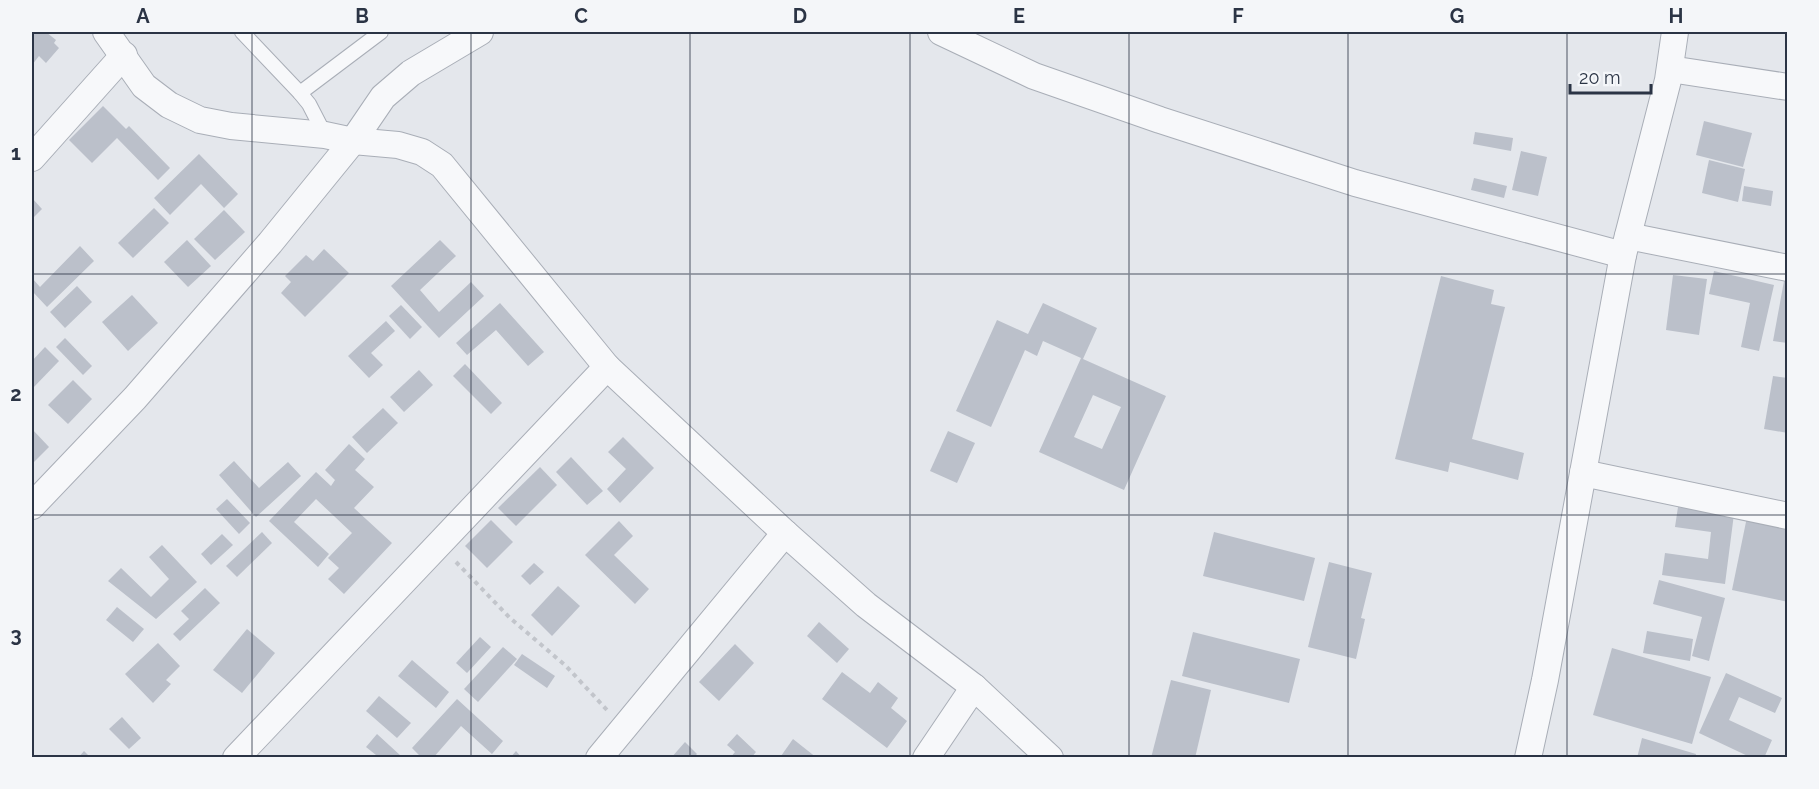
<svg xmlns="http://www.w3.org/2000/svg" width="1819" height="789" font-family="Raleway,sans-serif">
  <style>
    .building { fill: #bbc0ca; fill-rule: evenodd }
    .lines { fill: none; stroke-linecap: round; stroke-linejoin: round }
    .lane-casing { stroke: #a9aeb7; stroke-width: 16 }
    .street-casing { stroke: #a9aeb7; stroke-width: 28 }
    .path { stroke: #c2c5cb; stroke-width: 4; stroke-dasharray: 4.5 4.5; stroke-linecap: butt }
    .lane { stroke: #f7f8fa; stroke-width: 14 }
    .street { stroke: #f7f8fa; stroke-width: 26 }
    .grid { fill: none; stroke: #2b3445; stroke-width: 1.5; stroke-opacity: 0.55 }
    .neatline { fill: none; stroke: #2b3445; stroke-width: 2 }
    .grid-label { font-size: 20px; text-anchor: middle; font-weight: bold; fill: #2b3445 }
  </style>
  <rect width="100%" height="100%" fill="#e4e7ec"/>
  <g class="building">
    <polygon points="32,32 46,32 56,40 54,43 59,48 46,63 39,56 32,65"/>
    <polygon points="103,106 126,129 129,126 170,168 158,180 117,138 92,163 69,140"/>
    <polygon points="1704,121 1752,133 1743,167 1696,155"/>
    <polygon points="1475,132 1513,138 1511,151 1473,144"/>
    <polygon points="1521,151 1547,157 1538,196 1512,190"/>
    <polygon points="199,154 238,194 224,208 201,184 170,215 154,198"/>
    <polygon points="1709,160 1745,169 1738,202 1702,193"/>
    <polygon points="1474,178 1507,186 1504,198 1471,190"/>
    <polygon points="1744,186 1773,191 1771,206 1742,201"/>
    <polygon points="32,198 42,209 32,219"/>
    <polygon points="154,208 169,223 133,258 118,243"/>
    <polygon points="224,210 245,232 215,260 194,239"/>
    <polygon points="187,240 211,266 188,287 164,262"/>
    <polygon points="440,240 456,256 420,290 439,312 471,282 484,296 439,338 391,286"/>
    <polygon points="80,246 94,261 47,307 33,292 32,294 32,278 40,287"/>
    <polygon points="324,249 349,273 305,317 281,293 291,282 285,276 306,255 313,261"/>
    <polygon points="1714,271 1774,285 1759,351 1741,347 1750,303 1709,294"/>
    <polygon points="1673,275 1707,279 1699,335 1666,330"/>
    <polygon points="1441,276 1494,290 1491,304 1505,307 1472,439 1524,453 1518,480 1450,462 1448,472 1395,459"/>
    <polygon points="1784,281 1788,282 1788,343 1773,341"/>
    <polygon points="77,286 92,302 65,328 50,312"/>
    <polygon points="132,295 158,323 128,351 102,322"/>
    <polygon points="500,303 544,352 528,366 496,330 467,355 456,343"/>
    <path d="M1043 303 1097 328 1083 359 1166 396 1124 490 1039 452 1081 358 1043 341 1037 356 1025 350 991 427 956 411 997 320 1028 334ZM1093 395 1121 407 1102 449 1074 437Z"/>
    <polygon points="401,305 422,327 410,339 389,316"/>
    <polygon points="386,321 395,331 371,353 383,365 369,378 348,356"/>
    <polygon points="65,338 92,366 83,375 56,347"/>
    <polygon points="45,347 59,361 32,389 32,361"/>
    <polygon points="465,364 502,403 491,414 453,376"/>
    <polygon points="419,370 433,385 404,412 390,397"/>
    <polygon points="1773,376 1788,378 1788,433 1764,429"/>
    <polygon points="73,380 92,399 68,424 48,405"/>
    <polygon points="383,408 398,423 367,453 352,437"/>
    <polygon points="32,429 49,447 32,464"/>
    <polygon points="948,431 975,443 957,483 930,471"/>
    <polygon points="623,437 654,468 620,503 607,489 626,469 608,452"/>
    <polygon points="349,444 365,459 355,470 374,487 354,508 392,543 344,594 328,579 339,568 328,558 352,533 316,499 294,522 329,554 318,567 269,521 316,472 331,486 335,480 325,470"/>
    <polygon points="571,457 603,491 587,505 556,472"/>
    <polygon points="234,461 259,488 288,462 301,476 256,517 219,475"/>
    <polygon points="540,467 557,485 516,526 498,508"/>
    <polygon points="227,499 250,523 239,534 216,509"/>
    <polygon points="1678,507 1734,514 1725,584 1662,575 1665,553 1708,559 1711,532 1675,527"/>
    <polygon points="1747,517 1788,526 1788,602 1732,590"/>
    <polygon points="491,520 513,542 487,568 465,546"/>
    <polygon points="619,521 633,536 614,555 649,589 635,604 585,555"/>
    <polygon points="262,532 272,543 237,577 226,566"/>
    <polygon points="1214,532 1315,558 1304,601 1203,576"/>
    <polygon points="222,534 233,545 211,565 201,554"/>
    <polygon points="162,545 197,582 156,619 108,581 121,568 151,597 169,579 149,557"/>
    <polygon points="1329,562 1372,573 1361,618 1365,619 1356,659 1308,647"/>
    <polygon points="534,563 544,572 530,585 521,576"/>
    <polygon points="1659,580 1725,598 1709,661 1692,656 1702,617 1653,604"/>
    <polygon points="558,586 580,606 552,636 531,615"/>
    <polygon points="205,588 220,603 180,641 173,634 189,619 181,611"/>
    <polygon points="117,607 144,629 133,642 106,620"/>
    <polygon points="819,622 849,649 837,663 807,636"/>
    <polygon points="247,629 275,653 242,693 213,670"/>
    <polygon points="1647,631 1693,639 1690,661 1643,653"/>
    <polygon points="1193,632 1300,659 1289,703 1182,676"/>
    <polygon points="480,637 491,647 467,673 456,663"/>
    <polygon points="158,643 180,666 166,680 171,684 153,703 125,674"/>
    <polygon points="735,644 754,663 719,701 699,682"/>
    <polygon points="503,647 517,659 478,702 464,689"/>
    <polygon points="1612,648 1711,677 1692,744 1593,715"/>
    <polygon points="522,654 555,676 547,688 514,665"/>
    <polygon points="412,660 449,692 436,708 398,676"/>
    <polygon points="842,672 870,693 878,682 898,698 891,708 907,721 887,748 822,699"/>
    <polygon points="1726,673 1782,698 1775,713 1739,697 1729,720 1772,740 1764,758 1752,758 1699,733"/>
    <polygon points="1171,680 1211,690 1195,758 1151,758"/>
    <polygon points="379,696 411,723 397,738 366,711"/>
    <polygon points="457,699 503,741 492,754 461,726 433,758 422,758 412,748"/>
    <polygon points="122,717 141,738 129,749 109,729"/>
    <polygon points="377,734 401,756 400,758 374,758 376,755 366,747"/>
    <polygon points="737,734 756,752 751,758 730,758 735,752 727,745"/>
    <polygon points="1642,738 1696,754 1695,758 1637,758"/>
    <polygon points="793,739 817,758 783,758 781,756"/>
    <polygon points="685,742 697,754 693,758 671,758"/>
    <polygon points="84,751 91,758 78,758"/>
    <polygon points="516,751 522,758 510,758"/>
  </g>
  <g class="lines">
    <defs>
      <g id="lane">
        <polyline points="242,32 300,93 309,104 325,135"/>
        <polyline points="300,93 381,32"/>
      </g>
      <g id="street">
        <polyline points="106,32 144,86 169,105 200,120 231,126 325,135 353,141 398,145 422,152 442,165 607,367 785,533 866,605 974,687 1050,758"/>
        <polyline points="941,32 1034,76 1160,120 1355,183 1623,255"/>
        <polyline points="1670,69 1788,87"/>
        <polyline points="32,158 124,55"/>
        <polyline points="1628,236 1788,268"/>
        <polyline points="1583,473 1788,516"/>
        <polyline points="32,506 135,398 270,243 353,141 383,97 411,73 480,32"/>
        <polyline points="236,758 607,367"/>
        <polyline points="599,758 785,533"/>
        <polyline points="926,758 974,687"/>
        <polyline points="1528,758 1545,680 1623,255 1668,80 1675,32"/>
      </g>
    </defs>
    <use href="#lane" class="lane-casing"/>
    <use href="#street" class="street-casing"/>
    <polyline class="path" points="456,562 510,618 566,666 607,710"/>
    <use href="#lane" class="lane"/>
    <use href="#street" class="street"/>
  </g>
  <path class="grid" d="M252 32V758M471 32V758M690 32V758M910 32V758M1129 32V758M1348 32V758M1567 32V758M32 274H1788M32 515H1788"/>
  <rect width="1819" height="789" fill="none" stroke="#f4f6f9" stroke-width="66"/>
  <path d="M1570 84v9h81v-9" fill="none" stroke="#2b3445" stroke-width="3"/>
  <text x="1579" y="84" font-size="18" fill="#2b3445" stroke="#f4f6f9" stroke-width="4.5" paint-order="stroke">20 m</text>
  <rect x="33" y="33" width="1753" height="723" class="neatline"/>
  <g class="grid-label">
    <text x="143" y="23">A</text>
    <text x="362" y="23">B</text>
    <text x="581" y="23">C</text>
    <text x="800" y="23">D</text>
    <text x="1019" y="23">E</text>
    <text x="1238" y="23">F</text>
    <text x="1457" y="23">G</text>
    <text x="1676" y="23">H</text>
    <text x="16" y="160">1</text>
    <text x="16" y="401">2</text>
    <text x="16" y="642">3</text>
  </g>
</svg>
